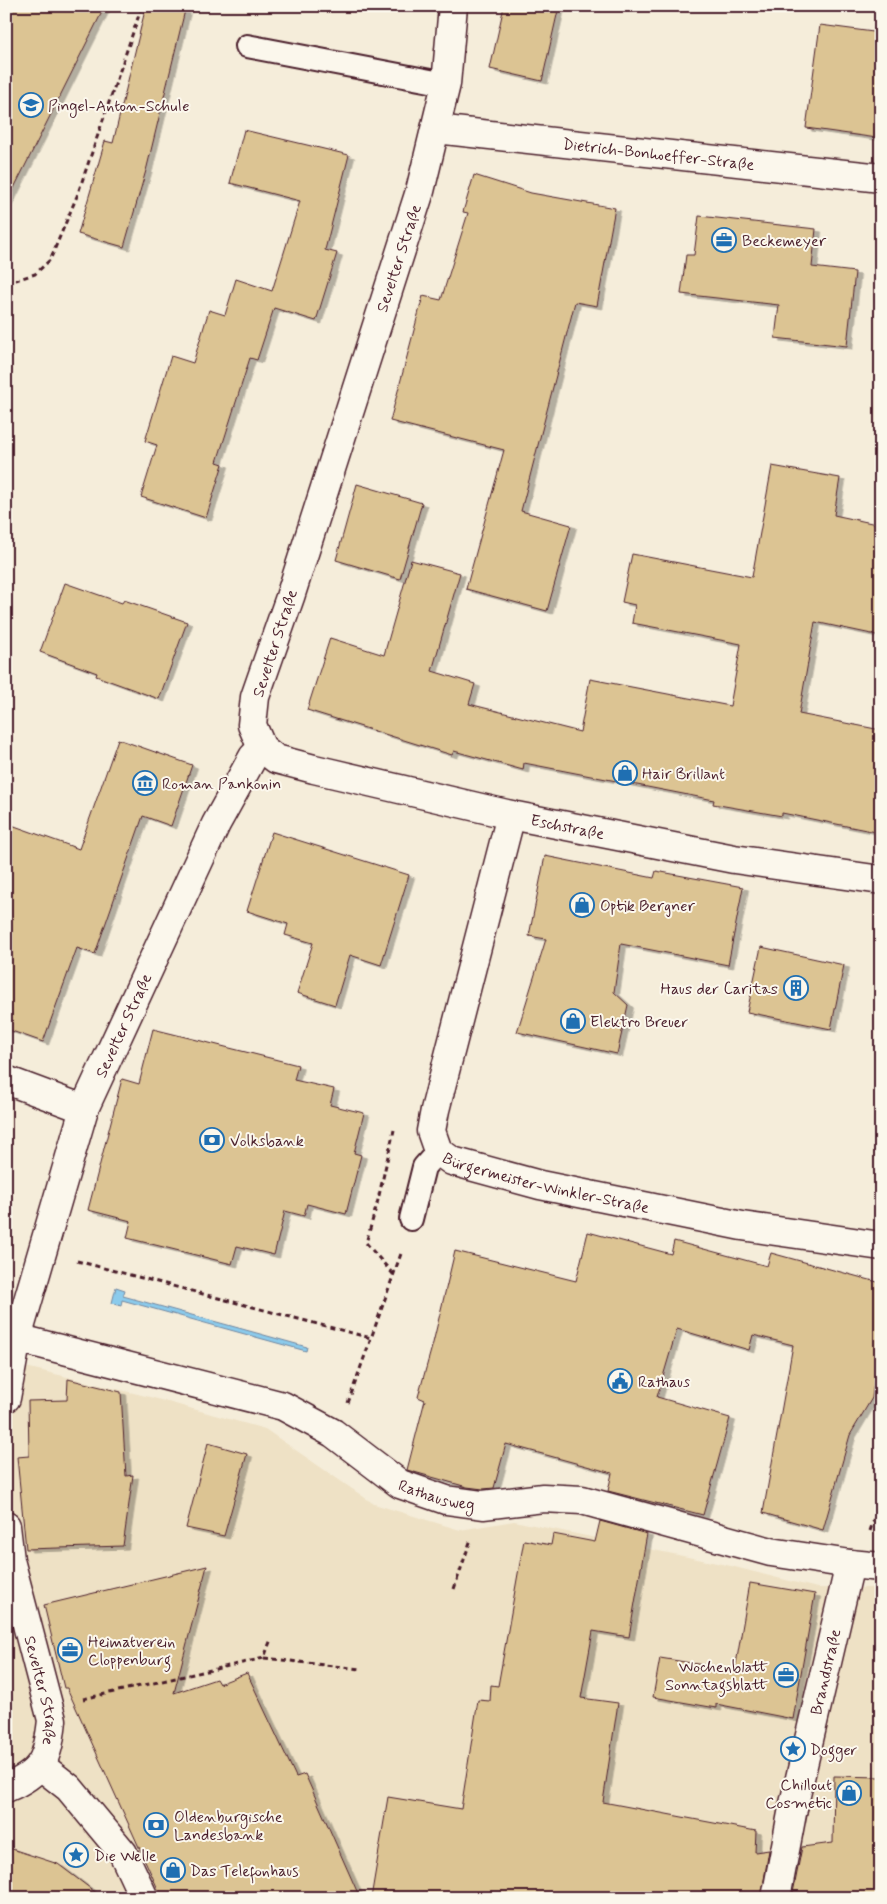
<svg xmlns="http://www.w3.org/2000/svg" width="887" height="1904" font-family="Mynerve,sans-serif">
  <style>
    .built { fill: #eee1c5 }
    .water { fill: #8bcbec; stroke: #71869f }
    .building { fill: #dcc493; stroke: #4a1f2b; filter: url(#shadow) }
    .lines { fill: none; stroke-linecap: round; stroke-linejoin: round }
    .service-casing { stroke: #4a1f2b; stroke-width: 26 }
    .pedestrian-casing { stroke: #4a1f2b; stroke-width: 31 }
    .minor-casing { stroke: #4a1f2b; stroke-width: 31 }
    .path { stroke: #4a1f2b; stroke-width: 3; stroke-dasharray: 5 4; stroke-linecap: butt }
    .service { stroke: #fbf7ec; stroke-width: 22 }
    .pedestrian { stroke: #fbf7ec; stroke-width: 28 }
    .minor { stroke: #fbf7ec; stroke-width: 28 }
    .labels { text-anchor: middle; stroke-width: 4; stroke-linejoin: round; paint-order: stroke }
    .poi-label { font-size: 16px; fill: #4a1f2b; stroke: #fbf7ec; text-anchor: start }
    .street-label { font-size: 16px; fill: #4a1f2b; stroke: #fbf7ec }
  </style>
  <defs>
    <filter id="shadow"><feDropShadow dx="5.5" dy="3" stdDeviation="0" flood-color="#0004"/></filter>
  </defs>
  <rect width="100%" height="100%" fill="#f5edda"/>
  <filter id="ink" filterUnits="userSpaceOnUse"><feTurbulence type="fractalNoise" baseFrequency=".02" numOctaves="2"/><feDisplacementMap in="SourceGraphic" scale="10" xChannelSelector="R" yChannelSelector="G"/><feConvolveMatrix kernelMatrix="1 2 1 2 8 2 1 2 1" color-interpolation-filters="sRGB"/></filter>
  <g filter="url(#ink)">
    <polygon class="built" points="6,1368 30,1368 150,1397 265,1429 374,1504 460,1530 514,1521 731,1566 817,1588 881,1588 881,1898 6,1898"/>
    <polygon class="water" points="116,1287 125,1290 123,1296 307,1347 306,1351 122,1300 121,1306 112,1303"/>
    <g class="building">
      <polygon points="6,6 105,6 6,204"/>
      <polygon points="146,6 186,6 147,167 124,247 78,234 105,141 113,143"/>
      <polygon points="504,6 559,6 542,81 490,69"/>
      <polygon points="820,25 881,33 881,113 877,138 806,128"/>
      <polygon points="244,130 349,155 325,250 337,253 316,321 274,308 257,360 250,358 217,462 223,464 206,518 141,497 157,445 145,441 171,356 193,363 209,310 225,315 236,279 272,291 300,201 230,183"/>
      <polygon points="474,175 531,193 615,208 597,306 575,302 521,511 571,525 547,611 466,589 504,450 390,421 423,296 441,300 468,213 463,212"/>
      <polygon points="699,216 816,229 812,267 855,272 847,346 775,338 779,305 681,294 686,255 694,255"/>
      <polygon points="772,466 840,478 834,515 881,525 881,636 815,622 799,714 881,730 881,833 782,813 782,816 713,804 714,800 524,763 523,770 454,751 452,755 307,710 330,638 384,655 411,560 460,573 432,671 475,684 469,704 580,732 590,679 730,706 741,644 632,623 635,605 622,602 632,554 752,577"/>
      <polygon points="357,484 422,503 400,579 336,560"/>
      <polygon points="65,583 122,603 124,600 187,622 159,699 96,676 97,673 40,652"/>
      <polygon points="118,739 192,765 171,826 143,816 95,954 77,948 43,1042 6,1029 6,823 79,849"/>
      <polygon points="272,832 409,875 381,965 350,955 335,1005 297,993 313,943 285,935 288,924 247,911"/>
      <polygon points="545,856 654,878 656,871 743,887 728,965 621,944 614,992 628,1005 617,1054 517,1032 546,939 529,936"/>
      <polygon points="761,947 844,965 831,1029 747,1012"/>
      <polygon points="153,1029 298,1065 294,1080 334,1089 330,1105 364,1113 354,1153 361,1155 346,1214 307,1204 304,1216 285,1211 274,1255 237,1246 232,1264 127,1238 131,1221 88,1210 122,1079 139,1084"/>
      <polygon points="588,1232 671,1254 674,1241 767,1266 771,1253 881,1283 881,1323 872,1398 850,1435 823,1530 763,1513 793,1345 753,1335 749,1350 677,1329 657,1397 730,1418 703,1515 608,1491 612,1473 506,1444 494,1488 483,1489 467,1487 407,1470 425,1400 418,1397 433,1343 455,1251 576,1281"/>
      <polygon points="68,1379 121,1392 126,1476 133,1475 123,1546 26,1549 17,1457 29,1456 28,1401 67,1400"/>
      <polygon points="208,1443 247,1454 224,1536 186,1528"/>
      <polygon points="600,1521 647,1534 629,1637 593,1631 581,1698 618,1703 603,1802 756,1831 755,1852 769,1850 761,1898 371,1898 388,1797 461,1809 478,1700 490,1701 491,1685 498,1686 524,1540 551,1545 553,1534 595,1542"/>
      <polygon points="207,1566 174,1693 216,1679 219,1684 247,1673 296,1777 305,1774 360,1898 162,1898 67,1688 64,1688 44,1605"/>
      <polygon points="750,1583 815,1594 793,1719 716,1704 716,1708 653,1697 660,1658 735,1670"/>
      <polygon points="834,1776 881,1777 881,1898 792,1898 802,1847 833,1843"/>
      <polygon points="6,1847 58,1864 103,1898 6,1898"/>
    </g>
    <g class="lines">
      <defs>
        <g id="service">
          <polyline points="247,46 446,84"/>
          <polyline points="411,1219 424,1167 438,1151"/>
        </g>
        <g id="pedestrian">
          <polyline points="41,1766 69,1788 123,1853 144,1898"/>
          <polyline points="776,1898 793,1808"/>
        </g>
        <g id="minor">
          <path id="s1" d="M453 6 446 84 420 191 290 597 255 697 252 725 262 748 276 759 314 769 511 815 734 859 881 880"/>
          <path id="s2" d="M436 129 881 178"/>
          <path id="s3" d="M511 815 435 1110 431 1131 438 1151 452 1161 540 1185 742 1226 881 1246"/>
          <polyline points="6,1080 84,1109"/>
          <path id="s4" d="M17 1338 283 1406 333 1433 400 1484 446 1500 483 1505 543 1498 582 1500 771 1552 850 1564 881 1567"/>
          <path id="s5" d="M6 1398 17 1338 84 1109 216 824 253 757 262 748"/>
          <path id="s6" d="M6 1526 10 1560 52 1720C48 1758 43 1773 6 1788"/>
          <path id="s7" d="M793 1808 850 1564"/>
        </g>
      </defs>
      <use href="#service" class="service-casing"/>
      <use href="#pedestrian" class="pedestrian-casing"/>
      <use href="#minor" class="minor-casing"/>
      <g class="path">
        <polyline points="6,280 13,281 35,274 50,260 77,196 142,6"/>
        <polyline points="77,1261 371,1338"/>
        <polyline points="393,1274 366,1243 377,1204 394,1130"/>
        <polyline points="348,1403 402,1251"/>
        <polyline points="870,1531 881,1499"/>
        <polyline points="454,1589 471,1539"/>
        <polyline points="264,1658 360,1669"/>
        <polyline points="83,1699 264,1658 271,1639"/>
      </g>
      <use href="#service" class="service"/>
      <use href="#pedestrian" class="pedestrian"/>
      <use href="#minor" class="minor"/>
    </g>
  </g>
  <defs>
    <symbol id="school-ring" viewBox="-11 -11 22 22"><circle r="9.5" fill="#fbf7ec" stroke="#1f6fb2" stroke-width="1.5"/><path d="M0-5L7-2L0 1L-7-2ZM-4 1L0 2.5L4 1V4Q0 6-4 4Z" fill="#1f6fb2"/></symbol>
    <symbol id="office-ring" viewBox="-11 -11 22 22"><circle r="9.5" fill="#fbf7ec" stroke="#1f6fb2" stroke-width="1.5"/><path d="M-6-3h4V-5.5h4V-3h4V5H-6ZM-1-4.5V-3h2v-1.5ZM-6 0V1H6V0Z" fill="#1f6fb2"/></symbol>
    <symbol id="shop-ring" viewBox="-11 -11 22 22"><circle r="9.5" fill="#fbf7ec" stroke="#1f6fb2" stroke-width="1.5"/><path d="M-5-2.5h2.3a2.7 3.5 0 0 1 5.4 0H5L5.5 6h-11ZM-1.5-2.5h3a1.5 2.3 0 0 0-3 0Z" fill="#1f6fb2"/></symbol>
    <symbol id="museum-ring" viewBox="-11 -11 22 22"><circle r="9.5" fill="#fbf7ec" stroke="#1f6fb2" stroke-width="1.5"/><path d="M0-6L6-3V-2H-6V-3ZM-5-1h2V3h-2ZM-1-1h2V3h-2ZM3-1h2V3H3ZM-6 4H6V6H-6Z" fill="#1f6fb2"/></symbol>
    <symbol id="building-ring" viewBox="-11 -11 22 22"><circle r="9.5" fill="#fbf7ec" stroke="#1f6fb2" stroke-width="1.5"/><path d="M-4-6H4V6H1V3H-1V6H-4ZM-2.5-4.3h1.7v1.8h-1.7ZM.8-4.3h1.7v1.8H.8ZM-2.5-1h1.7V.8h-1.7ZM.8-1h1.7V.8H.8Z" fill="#1f6fb2"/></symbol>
    <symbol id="bank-ring" viewBox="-11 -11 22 22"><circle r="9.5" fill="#fbf7ec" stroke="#1f6fb2" stroke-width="1.5"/><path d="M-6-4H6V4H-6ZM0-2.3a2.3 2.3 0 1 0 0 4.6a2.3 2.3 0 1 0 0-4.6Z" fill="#1f6fb2"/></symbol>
    <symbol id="civic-ring" viewBox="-11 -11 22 22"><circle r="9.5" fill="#fbf7ec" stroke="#1f6fb2" stroke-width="1.5"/><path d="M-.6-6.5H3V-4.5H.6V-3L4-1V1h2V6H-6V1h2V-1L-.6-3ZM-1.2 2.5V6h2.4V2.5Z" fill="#1f6fb2"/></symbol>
    <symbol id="sight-ring" viewBox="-11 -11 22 22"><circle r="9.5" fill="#fbf7ec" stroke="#1f6fb2" stroke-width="1.5"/><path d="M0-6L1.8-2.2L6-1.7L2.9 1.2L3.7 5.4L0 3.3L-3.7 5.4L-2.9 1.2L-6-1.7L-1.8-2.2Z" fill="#1f6fb2"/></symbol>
  </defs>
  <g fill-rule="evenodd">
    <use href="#school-ring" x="17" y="91" width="28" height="28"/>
    <use href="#office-ring" x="710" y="226" width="28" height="28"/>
    <use href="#shop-ring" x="611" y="759" width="28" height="28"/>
    <use href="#museum-ring" x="131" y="769" width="28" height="28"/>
    <use href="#shop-ring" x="568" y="891" width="28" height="28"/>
    <use href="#building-ring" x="782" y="974" width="28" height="28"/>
    <use href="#shop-ring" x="559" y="1007" width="28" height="28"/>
    <use href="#bank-ring" x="198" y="1126" width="28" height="28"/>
    <use href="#civic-ring" x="606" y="1367" width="28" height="28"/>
    <use href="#office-ring" x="56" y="1636" width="28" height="28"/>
    <use href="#office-ring" x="772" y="1661" width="28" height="28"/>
    <use href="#sight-ring" x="779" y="1735" width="28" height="28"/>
    <use href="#shop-ring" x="835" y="1779" width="28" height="28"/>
    <use href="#bank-ring" x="142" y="1811" width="28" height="28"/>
    <use href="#sight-ring" x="62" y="1841" width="28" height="28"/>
    <use href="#shop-ring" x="159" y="1856" width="28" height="28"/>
  </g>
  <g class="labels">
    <g class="poi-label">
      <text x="48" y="111">Pingel-Anton-Schule</text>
      <text x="742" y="246">Beckemeyer</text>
      <text x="642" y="779">Hair Brillant</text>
      <text x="162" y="789">Roman Pankonin</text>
      <text x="600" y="911">Optik Bergner</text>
      <text x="778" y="994" text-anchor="end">Haus der Caritas</text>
      <text x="590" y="1027">Elektro Breuer</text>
      <text x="230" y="1146">Volksbank</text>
      <text x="638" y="1387">Rathaus</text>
      <text x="88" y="1647">Heimatverein<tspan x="88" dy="18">Cloppenburg</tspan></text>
      <text x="768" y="1672" text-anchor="end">Wochenblatt<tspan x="768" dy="18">Sonntagsblatt</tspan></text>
      <text x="810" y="1755">Dogger</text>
      <text x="832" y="1790" text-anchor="end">Chillout<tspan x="832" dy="18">Cosmetic</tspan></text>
      <text x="174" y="1822">Oldenburgische<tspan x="174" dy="18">Landesbank</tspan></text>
      <text x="94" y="1861">Die Welle</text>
      <text x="190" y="1876">Das Telefonhaus</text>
    </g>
    <g class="street-label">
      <text dy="6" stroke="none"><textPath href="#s2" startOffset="224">Dietrich-Bonhoeffer-Straße</textPath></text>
      <text transform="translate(398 258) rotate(-72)" y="6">Sevelter Straße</text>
      <text transform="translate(274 643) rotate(-72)" y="6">Sevelter Straße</text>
      <text dy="6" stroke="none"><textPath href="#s1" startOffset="1091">Eschstraße</textPath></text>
      <text dy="6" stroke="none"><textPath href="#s5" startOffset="392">Sevelter Straße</textPath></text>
      <text dy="6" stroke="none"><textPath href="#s3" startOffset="461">Bürgermeister-Winkler-Straße</textPath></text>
      <text dy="6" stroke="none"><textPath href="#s4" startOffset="454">Rathausweg</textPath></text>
      <text dy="6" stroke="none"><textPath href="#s7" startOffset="140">Brandstraße</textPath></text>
      <text dy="6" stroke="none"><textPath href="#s6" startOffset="169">Sevelter Straße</textPath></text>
    </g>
  </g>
  <rect width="887" height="1904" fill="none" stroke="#fbf7ec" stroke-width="25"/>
  <rect x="12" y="12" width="862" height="1879" fill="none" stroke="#4a1f2b" stroke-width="2" filter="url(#ink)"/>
</svg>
